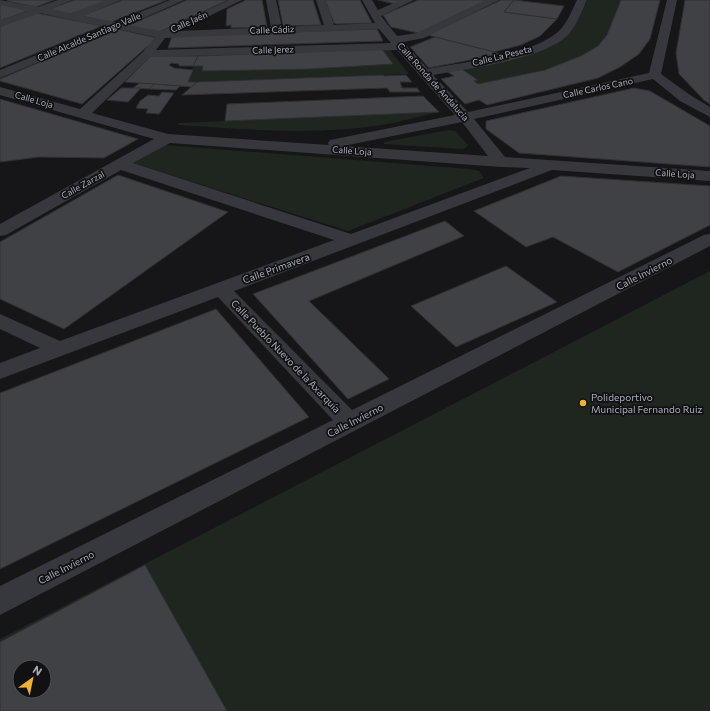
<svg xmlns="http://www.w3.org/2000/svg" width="710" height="711" font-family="Commissioner,sans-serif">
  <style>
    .green { fill: #1e261f; fill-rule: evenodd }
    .building { fill: #404145; stroke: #303034; fill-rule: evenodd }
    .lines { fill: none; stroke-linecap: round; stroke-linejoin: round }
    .minor { fill: #37383d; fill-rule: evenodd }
    .poi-dot { fill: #f2b134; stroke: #111113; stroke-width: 1.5 }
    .labels { text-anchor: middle; stroke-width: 3.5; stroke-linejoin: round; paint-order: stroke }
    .far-street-label { font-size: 9px; fill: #a8adb8; stroke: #111113 }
    .street-label { font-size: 10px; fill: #a8adb8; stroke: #111113 }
    .poi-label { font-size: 10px; fill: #a8adb8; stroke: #111113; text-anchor: start }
  </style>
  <rect width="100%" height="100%" fill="#161618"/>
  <g class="green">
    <path d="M588 0H621C615 15 611 36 598 46 573 67 511 77 478 84L474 81 478 79 460 68 512 58 563 37Z"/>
    <polygon points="382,49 389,49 409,74 188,82 193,66 309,69 392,64"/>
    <path d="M439 112C420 116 401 122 382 125 314 136 246 129 178 125L179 123Z"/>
    <polygon points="449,130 455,131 468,145 466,148 461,149 384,144 384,142"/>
    <polygon points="165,145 469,169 479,171 484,178 348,231 133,163"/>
    <path d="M710 271V711H0V639ZM20 667H44V691H20Z"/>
  </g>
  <g class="building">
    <polygon points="9,0 54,0 36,7 7,1"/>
    <polygon points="74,0 110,0 72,15 47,10"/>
    <polygon points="123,0 167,0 111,22 81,16"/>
    <polygon points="187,0 228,0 159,32 127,26"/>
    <polygon points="246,0 262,0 267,27 231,28 231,25 226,26 227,9"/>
    <polygon points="278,0 313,0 321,25 283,26"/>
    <polygon points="325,0 360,0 372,23 336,24 334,23"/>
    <polygon points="378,0 404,0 395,4"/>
    <polygon points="418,0 488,0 418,33 391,27 383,15"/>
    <polygon points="501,0 514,0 504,12 557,19 540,36 521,45 494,52 427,35"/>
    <polygon points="514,0 564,6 557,19 504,12"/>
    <polygon points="621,0 660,0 650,39 639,54 620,67 598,78 487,105 479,100 465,104 441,79 454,76 446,71 460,68 478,80 474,81 478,84 545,70 581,56 598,46 607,35"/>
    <polygon points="685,0 710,0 710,104 705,101 679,74 676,53"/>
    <polygon points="0,4 30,10 0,21"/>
    <polygon points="37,13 102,26 0,68 0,26"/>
    <polygon points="117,29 157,38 82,104 0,81 0,79"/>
    <polygon points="377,29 383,41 168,48 172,36"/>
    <polygon points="435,37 494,52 500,54 429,68 410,47"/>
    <polygon points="382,49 393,64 309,69 202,71 203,66 193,66 198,56"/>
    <polygon points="151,56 198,56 193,66 179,66 179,64 171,63 169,65 174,68 193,70 188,82 197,82 192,87 125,82"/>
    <polygon points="383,75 384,76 406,75 412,82 400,82 402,88 417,88 420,92 390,92 387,88 182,95 197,82"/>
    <polygon points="140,83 154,84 149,89 133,88"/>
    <polygon points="154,84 180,86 176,90 149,89"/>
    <polygon points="121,88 141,88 128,102 107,100"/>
    <polygon points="634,88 650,91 710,126 710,167 519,153 486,129 486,121"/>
    <polygon points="162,92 174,93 159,114 146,113 148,109 136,108 140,101 148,95 159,96"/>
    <polygon points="423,96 439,112 225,121 227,104"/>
    <polygon points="0,99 138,139 104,158 39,157 0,162"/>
    <polygon points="118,175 228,212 64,329 0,299 0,242"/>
    <polygon points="561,176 710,186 710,225 618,272 553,237 526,247 474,211"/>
    <polygon points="445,221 464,236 309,301 389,379 348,399 253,294"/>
    <polygon points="506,266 557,302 456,347 411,306"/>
    <polygon points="216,309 309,417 0,569 0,393"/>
    <path d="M145 565 227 711H0V642ZM20 667H44V691H20Z"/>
  </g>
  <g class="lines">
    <path class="minor" d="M0 0 38 7 58 0H72L51 9 71 13 107 0H121L83 16 116 22 170 0H184L128 25 161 31 229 0H242L179 31 271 27 266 0H276L282 27 324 25 316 0H326L334 25 375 23 362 0H372L378 10 401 0H414L381 16 397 36 417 33 486 0H499L424 38 403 42 428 69C462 62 537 55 561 29 568 21 572 10 577 0H587C581 12 577 25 568 35 543 60 468 68 433 75L468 112 649 73 667 0H677L661 74 690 95 710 107V117L680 101 653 79 474 119 505 157 710 171V181L552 170 234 291 352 410 704 235 710 234V246L0 615V586L333 420 218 297 0 379V363L40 348 0 329V314L60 341 334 240 121 170 6 235 0 236V224L154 139 0 95V87L80 109 143 52 155 37 118 29 0 78V70L105 27 40 13 0 27V20L28 11 0 5ZM379 29 391 43 156 50 165 38ZM397 50 455 115 330 140 328 143 329 145 168 134 92 113 150 57ZM462 122 488 156 343 146ZM170 143 501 167 530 168 351 234 133 163Z"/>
  </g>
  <circle class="poi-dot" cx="583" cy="403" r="4"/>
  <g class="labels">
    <g class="far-street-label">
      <text transform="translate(189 22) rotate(-24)" y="3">Calle Jaén</text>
      <text transform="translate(272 30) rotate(-2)" y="3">Calle Cádiz</text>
      <text transform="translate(89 37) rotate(-23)" y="3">Calle Alcalde Santiago Valle</text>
      <text transform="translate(273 50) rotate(-2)" y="3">Calle Jerez</text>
      <text transform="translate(502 56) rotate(-14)" y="3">Calle La Peseta</text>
      <text transform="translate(433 82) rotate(48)" y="3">Calle Ronda de Andalucia</text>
      <text transform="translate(598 88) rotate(-12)" y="3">Calle Carlos Cano</text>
      <text transform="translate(34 100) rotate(16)" y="3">Calle Loja</text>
      <text transform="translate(352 151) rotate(4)" y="3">Calle Loja</text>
      <text transform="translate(675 174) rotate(4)" y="3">Calle Loja</text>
      <text transform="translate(83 185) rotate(-29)" y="3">Calle Zarzal</text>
    </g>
    <g class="street-label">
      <text transform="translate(276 268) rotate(-20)" y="4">Calle Primavera</text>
      <text transform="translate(644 273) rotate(-27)" y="4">Calle Invierno</text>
      <text transform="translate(286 356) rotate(46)" y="4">Calle Pueblo Nuevo de la Axarquía</text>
      <text transform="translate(355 420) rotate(-27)" y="4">Calle Invierno</text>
      <text transform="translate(66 567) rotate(-27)" y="4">Calle Invierno</text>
    </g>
    <g class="poi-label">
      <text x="591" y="401">Polideportivo<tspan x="591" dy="12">Municipal Fernando Ruiz</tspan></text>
    </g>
  </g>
  <g transform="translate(32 679) rotate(33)"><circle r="19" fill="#111113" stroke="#4d4f55"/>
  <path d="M0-3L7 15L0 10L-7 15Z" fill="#f2b134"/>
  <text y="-6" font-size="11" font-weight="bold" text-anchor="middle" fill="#a8adb8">N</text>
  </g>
</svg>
